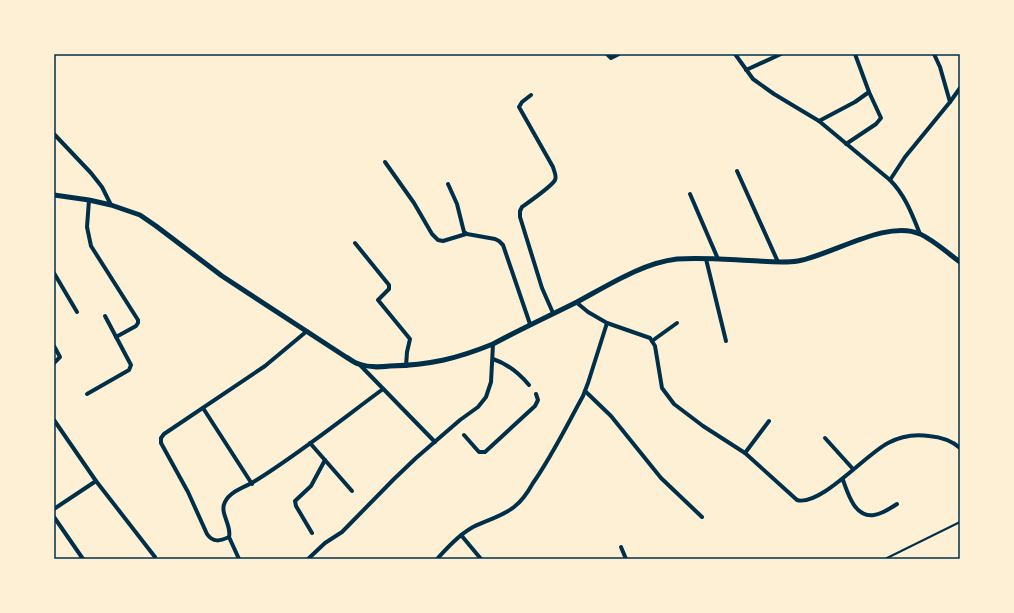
<svg xmlns="http://www.w3.org/2000/svg" width="1014" height="613" font-family="Rubik,sans-serif">
  <style>
    .lines { fill: none; stroke-linecap: round; stroke-linejoin: round }
    .service { stroke: #003049; stroke-width: 2 }
    .minor { stroke: #003049; stroke-width: 4 }
    .tertiary { stroke: #003049; stroke-width: 5 }
    .neatline { fill: none; stroke: #003049; stroke-width: 1.5 }
  </style>
  <rect width="100%" height="100%" fill="#fdf0d5"/>
  <g class="lines">
    <polyline class="service" points="885,559 960,522"/>
    <g class="minor">
      <polyline points="607,54 611,58 619,54"/>
      <polyline points="735,54 753,79 774,94 819,121 890,180"/>
      <polyline points="746,70 781,54"/>
      <path d="M531 95 522 102 519 107 553 167C554 171 557 176 555 180 552 186 529 202 522 207L520 211V217L542 288 553 313"/>
      <polyline points="950,102 960,88"/>
      <polyline points="819,121 855,102 869,92 855,54"/>
      <polyline points="54,134 91,173 102,187 111,205"/>
      <polyline points="846,144 876,124 881,118 869,92"/>
      <polyline points="385,162 414,203 432,234 438,240 443,241 466,234"/>
      <polyline points="737,171 778,262"/>
      <polyline points="448,184 457,204 464,232 467,234 495,239 499,241 503,245 530,324"/>
      <polyline points="690,194 718,259"/>
      <polyline points="89,200 87,227 91,246 138,320 138,323 136,326 116,337"/>
      <path d="M920 234C912 214 905 195 890 180L905 157 950 102 940 67 934 54"/>
      <polyline points="355,243 389,285 389,289 378,300 410,339 407,352 406,366"/>
      <polyline points="706,259 726,341"/>
      <polyline points="54,273 77,312"/>
      <path d="M576 302 588 312 607 323 650 338 655 346 662 388 674 404 703 426 745 453 797 500C820 507 866 454 888 443 901 436 915 434 929 436 941 437 951 440 960 448"/>
      <path d="M307 331 265 366 164 434 161 438V443L188 492 207 534C213 543 220 541 229 537 232 525 219 513 225 502 230 491 246 487 255 481 300 453 341 420 383 389"/>
      <polyline points="652,341 677,323"/>
      <polyline points="54,346 60,357 54,363"/>
      <path d="M493 359C508 364 519 373 529 385"/>
      <polyline points="360,365 435,442"/>
      <polyline points="585,391 611,416 661,478 702,517"/>
      <polyline points="87,394 129,370 131,365 105,316"/>
      <polyline points="203,408 252,484"/>
      <polyline points="54,420 96,481 155,557"/>
      <polyline points="464,435 479,452 485,452 535,406 538,400 536,394"/>
      <polyline points="825,438 853,469"/>
      <polyline points="310,443 352,491"/>
      <polyline points="745,453 769,421"/>
      <path d="M843 480C848 494 855 518 874 515 882 514 891 508 897 504"/>
      <polyline points="54,509 96,481"/>
      <polyline points="54,517 83,559"/>
      <polyline points="312,533 296,506 295,501 311,486 325,460"/>
      <polyline points="461,535 481,559"/>
      <polyline points="229,537 239,559"/>
      <polyline points="621,547 626,559"/>
      <polyline points="308,559 325,543 342,532 394,479 416,458 460,420 478,407 486,397 491,382 493,344"/>
      <path d="M437 559C448 547 459 535 473 527 487 520 503 516 514 507 522 501 528 492 533 483 552 456 567 425 583 396L588 383 607 323"/>
    </g>
    <path class="tertiary" d="M54 195 89 200 111 205 140 215 156 226 222 276 346 357C350 359 354 363 359 364 369 368 380 367 390 366 430 365 456 359 493 344 521 329 549 316 577 302 607 286 642 263 677 259 704 257 732 260 759 261 772 262 785 263 798 261 832 255 887 219 920 234 932 239 949 254 960 262"/>
  </g>
  <rect width="1014" height="613" fill="none" stroke="#fdf0d5" stroke-width="110"/>
  <rect x="55" y="55" width="904" height="503" class="neatline"/>
</svg>
